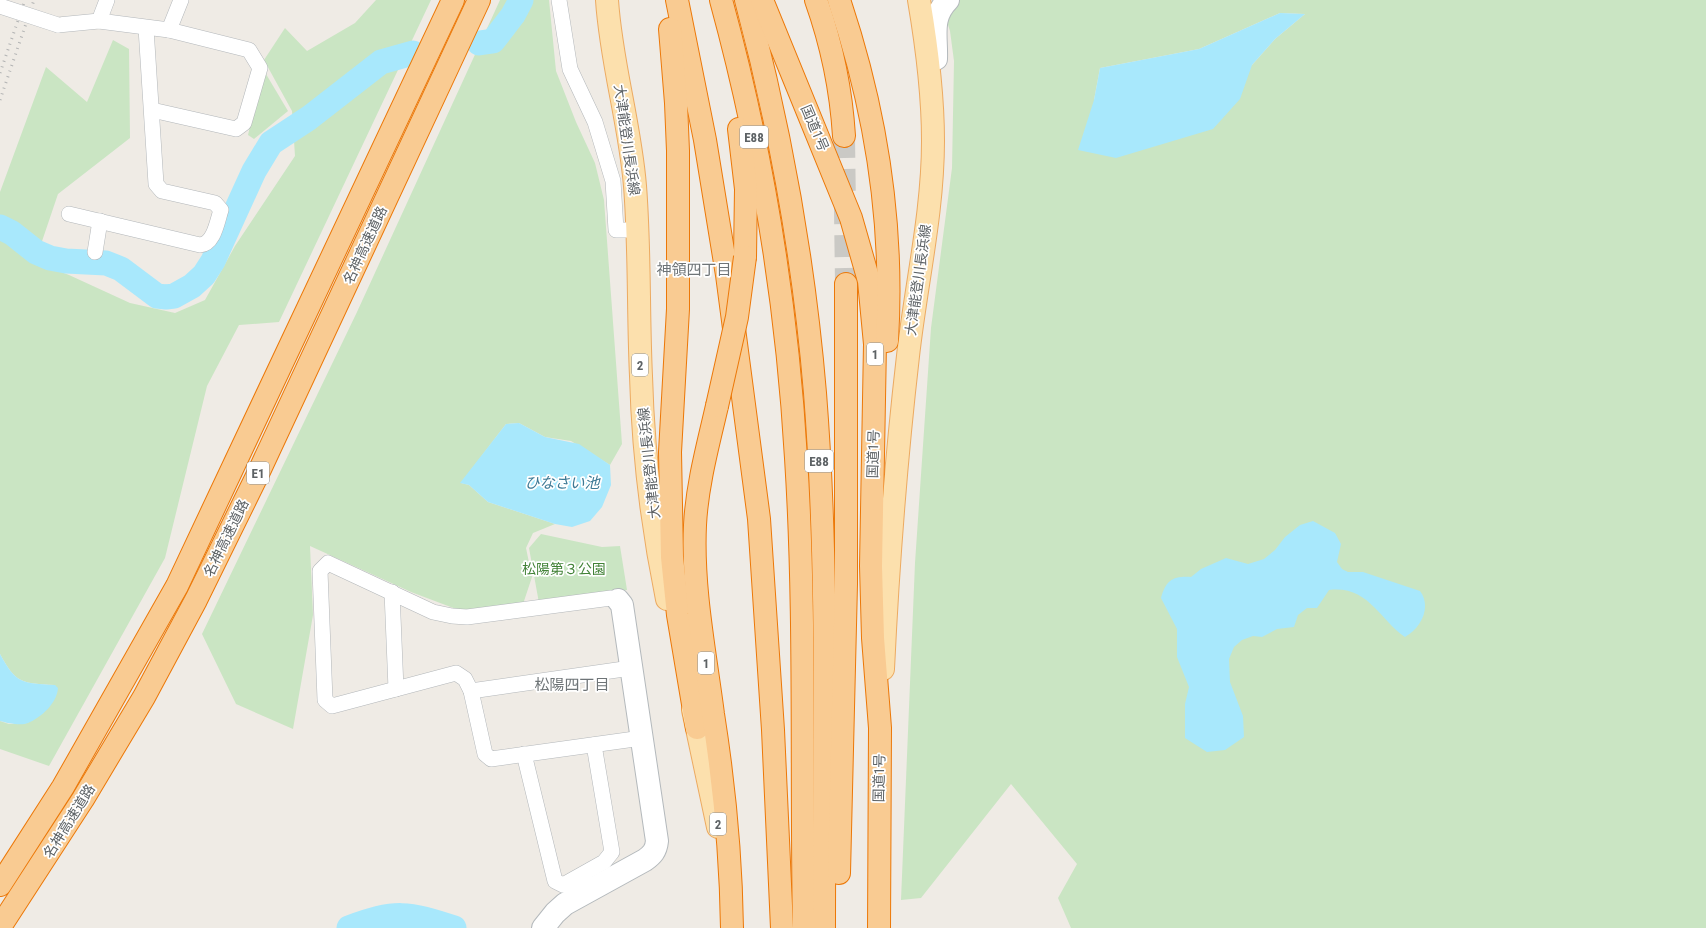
<svg xmlns="http://www.w3.org/2000/svg" width="1706" height="928" font-family="'Roboto Condensed','Noto Sans JP',sans-serif">
  <style>
    .green { fill: #cae5c3; fill-rule: evenodd }
    .water { fill: #a8e8fc }
    .lines { fill: none; stroke-linecap: round; stroke-linejoin: round }
    .river { stroke: #a8e8fc; stroke-width: 25 }
    .highway-tunnel { stroke: #cac9c5; stroke-width: 22; stroke-dasharray: 22 11; stroke-linecap: butt }
    .street-casing { stroke: #b3b7ba; stroke-width: 16 }
    .secondary-casing { stroke: #b4b9bc; stroke-width: 24 }
    .primary-casing { stroke: #ecaa61; stroke-width: 24 }
    .highway-casing { stroke: #ec7808; stroke-width: 24 }
    .street { stroke: #fff; stroke-width: 15 }
    .secondary { stroke: #fff; stroke-width: 22 }
    .primary { stroke: #fce0ad; stroke-width: 22 }
    .highway { stroke: #f9cb92; stroke-width: 22 }
    .rail { stroke: #b2b3b3; stroke-width: 3; stroke-dasharray: 1 5; stroke-linecap: butt }
    .street-bridge-casing { stroke: #b3b7ba; stroke-width: 16; stroke-linecap: butt }
    .highway-bridge-casing { stroke: #ec7808; stroke-width: 24; stroke-linecap: butt }
    .street-bridge { stroke: #fff; stroke-width: 15 }
    .highway-bridge { stroke: #f9cb92; stroke-width: 22 }
    .labels { text-anchor: middle; stroke-width: 3.5; stroke-linejoin: round; paint-order: stroke }
    .shield { fill: #fff; stroke: #8e9193; stroke-width: 1 }
    .shield-label { font-size: 13px; font-weight: bold; fill: #5d6265 }
    .street-label { font-size: 14px; fill: #5d6265; stroke: #fff }
    .park-label { font-size: 14px; fill: #428237; stroke: #fff }
    .neighbourhood-label { font-size: 15px; fill: #6e7477; stroke: #fff }
    .water-label { font-size: 15px; font-style: italic; fill: #3c7894; stroke: #fff }
  </style>
  <rect width="100%" height="100%" fill="#efebe5"/>
  <g class="green">
    <path d="M376 0H431L279 322 239 325 207 386 165 558 49 766 0 749V721L9 724 27 723 55 685C22 683 16 684 0 654V192L46 67 87 102 113 40 129 49 130 138 58 194 35 262 69 275 130 303 175 313 205 300 235 246 295 156 292 111 264 60 285 28 307 51 355 23Z"/>
    <polygon points="500,0 549,0 556,71 576,122 595,163 604,200 622,444 610,465 571,441 545,437 519,423 506,424 461,483 469,485 488,502 555,524 533,533 526,548 532,577 523,604 464,612 411,592 310,546 313,615 293,729 236,704 202,634 357,312"/>
    <path d="M940 0H1706V928H1071L1058 898 1077 864 1011 784 921 898 901 900 915 563 931 328 952 168 954 61 950 31ZM1280 13 1305 14 1275 39 1252 65 1094 100 1100 68 1199 49Z"/>
    <polygon points="263,69 288,111 254,139 248,135"/>
    <polygon points="541,534 602,547 620,546 627,590 539,603 529,548"/>
  </g>
  <g class="water">
    <polygon points="1280,13 1305,14 1275,39 1252,65 1240,99 1213,129 1116,158 1078,150 1094,100 1100,68 1199,49"/>
    <polygon points="519,423 545,437 579,444 610,465 611,485 602,507 590,521 572,527 555,524 488,502 469,485 460,483 506,424"/>
    <path d="M1313 521 1335 533 1341 544 1337 562 1342 569 1348 572H1363L1420 591C1432 607 1421 628 1405 637 1379 619 1368 585 1329 590L1317 608H1307L1298 615 1294 627 1277 629 1262 637 1253 636 1242 640 1234 647 1229 659 1230 682 1243 716 1244 737 1225 750 1207 752 1185 738V704L1189 687 1177 657V629L1161 598C1166 580 1173 576 1191 577L1201 569 1226 558 1248 564 1264 559 1275 550 1285 537 1300 525Z"/>
    <path d="M0 654C16 684 22 683 55 685L58 688C57 703 42 717 28 723 21 726 7 723 0 721Z"/>
  </g>
  <g class="lines">
    <g class="river">
      <polyline points="479,43 493,41 513,15 521,0"/>
      <polyline points="0,227 12,233 36,252 50,258 66,261 106,263 121,269 157,296 166,297 174,296 192,286 204,275 213,261 254,171 271,143 309,118 381,62 413,53"/>
      <path d="M349 928C395 910 408 913 454 928"/>
    </g>
    <polyline class="highway-tunnel" points="844,136 846,284"/>
    <defs>
      <g id="street">
        <polyline points="107,0 99,21 169,30 249,50 260,68 244,123 236,129 152,110"/>
        <polyline points="559,0 570,69 595,122 613,181 616,230 638,230"/>
        <polyline points="58,25 99,21"/>
        <polyline points="169,30 181,0"/>
        <path d="M69 214 200 245C214 244 217 222 221 210L215 203 162 191 156 184 146 28"/>
        <polyline points="95,252 100,221"/>
        <polyline points="392,592 396,689"/>
        <polyline points="618,600 611,598 467,617 452,616 433,612 328,563 320,571 325,700 332,706 456,673 465,679 471,691 485,754 491,759 642,738"/>
        <polyline points="471,691 631,668"/>
        <polyline points="524,754 555,881 563,885 604,862 612,852 594,745"/>
      </g>
      <g id="secondary">
        <path d="M936 59C937 37 930 18 948 0"/>
        <path d="M543 928 555 913 565 904 645 860C652 855 656 851 657 841L622 605 618 600"/>
      </g>
      <g id="primary">
        <path d="M607 0C611 63 630 123 635 186 640 249 638 313 641 376 643 450 652 526 667 599"/>
        <path d="M883 669C888 564 896 460 908 356 916 284 933 213 933 141 933 93 927 47 919 0"/>
        <polyline points="693,710 718,827"/>
      </g>
      <g id="highway">
        <polyline points="677,0 705,140 727,275 759,519 773,730 782,928"/>
        <path d="M721 0C762 150 787 303 796 458 806 614 801 772 804 928"/>
        <path d="M746 0C780 128 804 261 815 393 829 571 824 750 824 928"/>
        <polyline points="762,0 851,218 869,281 875,344 871,566 873,638 880,728 879,928"/>
        <path d="M816 0C832 45 841 88 844 136"/>
        <path d="M839 0C876 110 894 225 887 341"/>
        <polyline points="670,29 676,103 678,151 678,309 670,452 672,557 678,615 697,728"/>
        <polyline points="739,129 746,189 745,257"/>
        <path d="M717 406C708 445 697 485 695 525 692 588 705 652 713 714 724 784 731 857 732 928"/>
        <polyline points="839,873 846,584 846,284"/>
        <polyline points="0,885 63,787 177,586 453,0"/>
        <polyline points="0,927 83,799 144,697 196,600 256,478 479,0"/>
      </g>
    </defs>
    <use href="#street" class="street-casing"/>
    <use href="#secondary" class="secondary-casing"/>
    <use href="#primary" class="primary-casing"/>
    <use href="#highway" class="highway-casing"/>
    <use href="#street" class="street"/>
    <use href="#secondary" class="secondary"/>
    <use href="#primary" class="primary"/>
    <use href="#highway" class="highway"/>
    <g class="rail">
      <polyline points="0,73 25,0"/>
      <polyline points="0,100 34,0"/>
    </g>
    <defs>
      <polyline id="street-bridge" points="0,6 58,25"/>
      <polyline id="highway-bridge" points="717,406 737,317 745,257"/>
    </defs>
    <use href="#street-bridge" class="street-bridge-casing"/>
    <use href="#highway-bridge" class="highway-bridge-casing"/>
    <use href="#street-bridge" class="street-bridge"/>
    <use href="#highway-bridge" class="highway-bridge"/>
  </g>
  <g class="labels">
    <g class="shield">
      <rect x="740" y="126" width="28" height="22" rx="3"/>
      <rect x="867" y="343" width="16" height="22" rx="3"/>
      <rect x="632" y="354" width="16" height="22" rx="3"/>
      <rect x="805" y="450" width="28" height="22" rx="3"/>
      <rect x="247" y="462" width="22" height="22" rx="3"/>
      <rect x="698" y="652" width="16" height="22" rx="3"/>
      <rect x="710" y="813" width="16" height="22" rx="3"/>
    </g>
    <g class="shield-label">
      <text x="754" y="142">E88</text>
      <text x="875" y="359">1</text>
      <text x="640" y="370">2</text>
      <text x="819" y="466">E88</text>
      <text x="258" y="478">E1</text>
      <text x="706" y="668">1</text>
      <text x="718" y="829">2</text>
    </g>
    <g class="street-label">
      <text transform="translate(815 128) rotate(67)" y="5">国道1号</text>
      <text transform="translate(627 140) rotate(82)" y="5">大津能登川長浜線</text>
      <text transform="translate(365 245) rotate(-65)" y="5">名神高速道路</text>
      <text transform="translate(918 280) rotate(-82)" y="5">大津能登川長浜線</text>
      <text transform="translate(873 454) rotate(-88)" y="5">国道1号</text>
      <text transform="translate(649 463) rotate(-96)" y="5">大津能登川長浜線</text>
      <text transform="translate(226 538) rotate(-64)" y="5">名神高速道路</text>
      <text transform="translate(879 778) rotate(-89)" y="5">国道1号</text>
      <text transform="translate(69 821) rotate(-58)" y="5">名神高速道路</text>
    </g>
    <g class="park-label">
      <text x="564" y="574">松陽第３公園</text>
    </g>
    <g class="neighbourhood-label">
      <text x="694" y="275">神領四丁目</text>
      <text x="572" y="690">松陽四丁目</text>
    </g>
    <g class="water-label">
      <text x="562" y="488">ひなさい池</text>
    </g>
  </g>
</svg>
